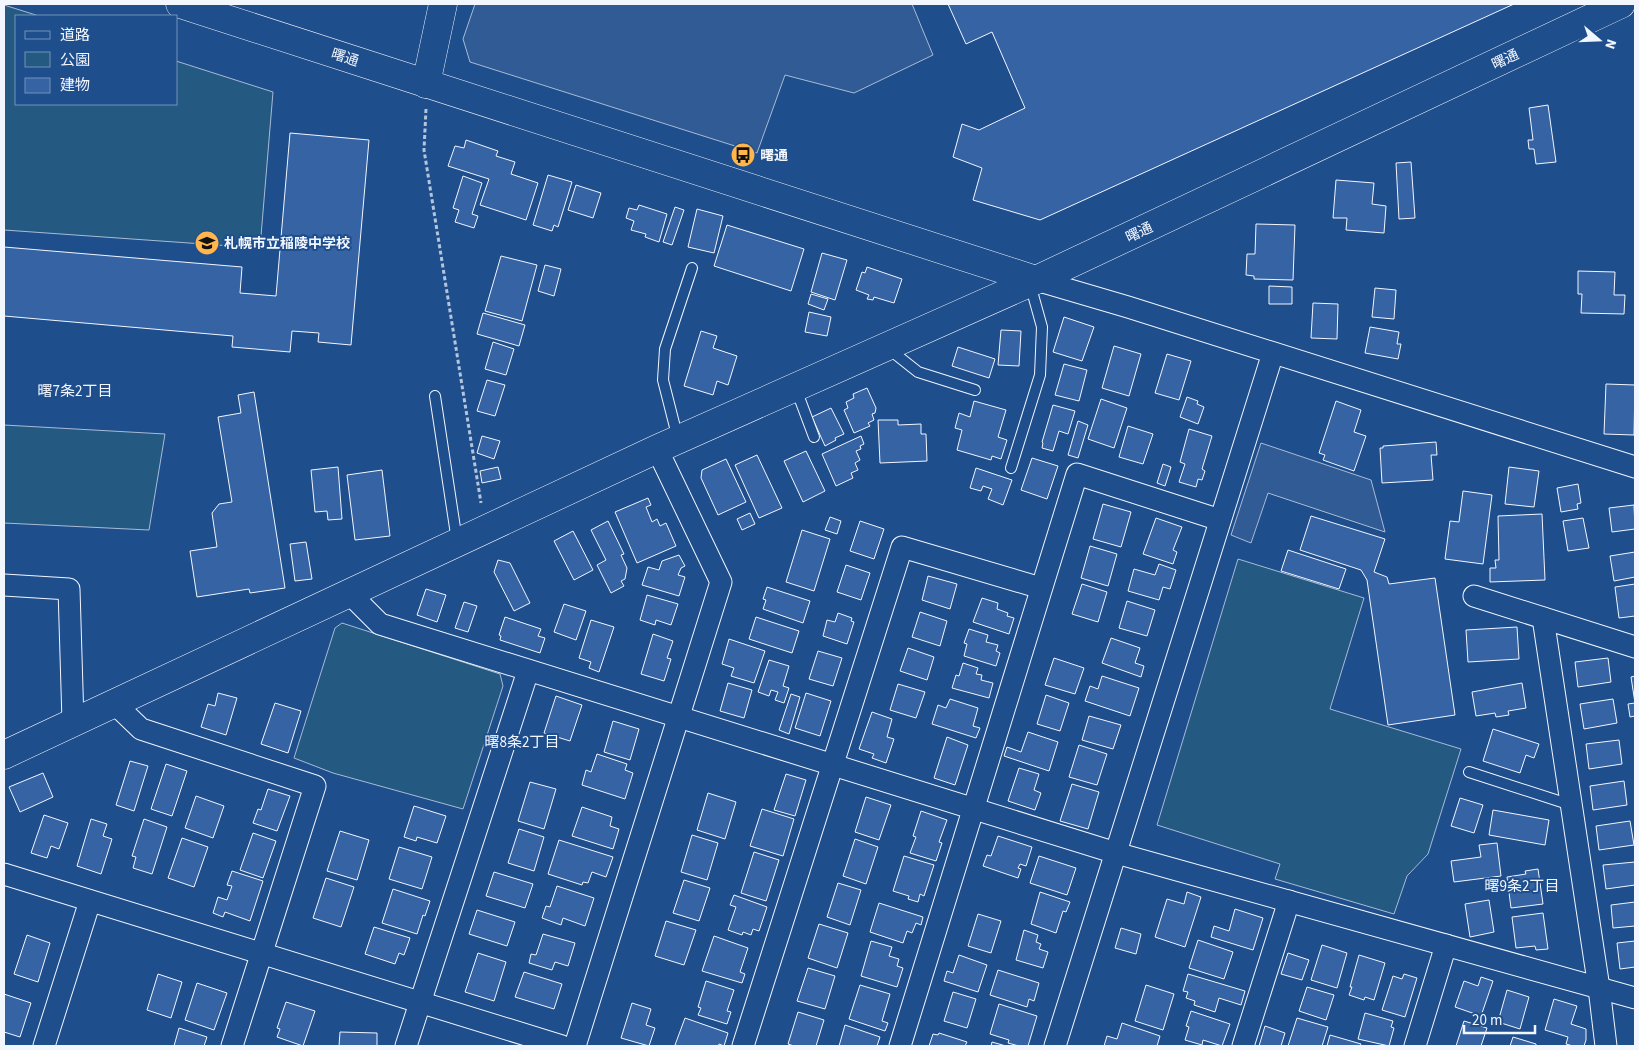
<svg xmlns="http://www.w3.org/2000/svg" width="1639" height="1050" font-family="'Source Sans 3','Noto Sans JP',sans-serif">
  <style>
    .green { fill: #245a82; stroke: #a8bbd7 }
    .parking { fill: #305b95; stroke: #a8bbd7 }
    .building { fill: #3563a3; stroke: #f2f6ff }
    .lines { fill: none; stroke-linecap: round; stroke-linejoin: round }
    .lane-casing { stroke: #f2f6ff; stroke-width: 12 }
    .street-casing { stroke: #f2f6ff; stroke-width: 23 }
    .secondary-casing { stroke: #f2f6ff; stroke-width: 29 }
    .path { stroke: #b3c4dc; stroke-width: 3; stroke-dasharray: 4 2.5; stroke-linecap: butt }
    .lane { stroke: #1f4e8c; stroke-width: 10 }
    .street { stroke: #1f4e8c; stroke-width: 21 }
    .secondary { stroke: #1f4e8c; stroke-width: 28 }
    .labels { text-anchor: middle; stroke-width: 4; stroke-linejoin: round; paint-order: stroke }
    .street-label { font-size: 14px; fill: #f2f6ff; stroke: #1f4e8c }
    .poi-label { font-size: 14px; font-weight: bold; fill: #f2f6ff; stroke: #1f4e8c; text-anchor: start }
    .neighbourhood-label { font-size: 15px; fill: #f2f6ff; stroke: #1f4e8c }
  </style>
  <rect width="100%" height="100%" fill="#1f4e8c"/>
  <g class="green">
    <polygon points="4,5 39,16 16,16 16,104 176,104 176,61 273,92 260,248 4,230"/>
    <polygon points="4,425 165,434 149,530 4,523"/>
    <polygon points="1238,559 1364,598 1330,709 1461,749 1428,854 1407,876 1394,914 1275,879 1280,864 1157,825"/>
    <polygon points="342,623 500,674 503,686 463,809 333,773 294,758 335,628"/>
  </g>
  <g class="parking">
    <polygon points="475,4 912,4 933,55 854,93 785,75 757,153 470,62 463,39"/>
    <polygon points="1261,443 1371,480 1385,532 1268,493 1251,543 1231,535"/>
  </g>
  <g class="building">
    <polygon points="948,4 1514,4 1040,220 973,200 982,168 953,157 962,124 979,130 1025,108 992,32 966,44"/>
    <polygon points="1548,105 1556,162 1536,164 1534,149 1529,149 1528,140 1533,140 1529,108"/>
    <polygon points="290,133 369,140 351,345 318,342 319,333 292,331 290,352 232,347 233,336 4,316 4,247 242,267 240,293 276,296"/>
    <polygon points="466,140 498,151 496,156 515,162 511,174 538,183 526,220 480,205 489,179 448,166 455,146 464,148"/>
    <polygon points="1411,162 1415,218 1399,219 1396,163"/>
    <polygon points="548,175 572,182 558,227 554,225 552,231 533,225"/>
    <polygon points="463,176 482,183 472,214 478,216 474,228 455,222 459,210 453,208"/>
    <polygon points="1336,180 1374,183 1372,204 1386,206 1384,233 1346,230 1347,218 1333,218"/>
    <polygon points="576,185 601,193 593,218 568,210"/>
    <polygon points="639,205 667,214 659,242 645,237 646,234 631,230 634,221 626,218 629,208 637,210"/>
    <polygon points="675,207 684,210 672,245 663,242"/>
    <polygon points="697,209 723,216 714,253 688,247"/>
    <polygon points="1256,224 1295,225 1293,280 1254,279 1254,276 1246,275 1247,254 1255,254"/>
    <polygon points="727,225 804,249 791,291 714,266"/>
    <polygon points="822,253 847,260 835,300 811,292"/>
    <polygon points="501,256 537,265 522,321 485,311"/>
    <polygon points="545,265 561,269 554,296 538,291"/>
    <polygon points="867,267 902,279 894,303 874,297 873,300 867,299 869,295 856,290 862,272 865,273"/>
    <polygon points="1578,271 1615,272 1614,295 1625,295 1624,314 1581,313 1582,294 1578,294"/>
    <polygon points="1269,286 1292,287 1292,304 1269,304"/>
    <polygon points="1375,288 1396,290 1394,319 1372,317"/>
    <polygon points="811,294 828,299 824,310 808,304"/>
    <polygon points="1313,303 1338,304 1337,339 1311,338"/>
    <polygon points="809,312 831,317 827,336 805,332"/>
    <polygon points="483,313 525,325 519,346 477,334"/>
    <polygon points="1064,317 1094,327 1082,361 1053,352"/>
    <polygon points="1370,327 1399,332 1397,344 1401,344 1398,359 1365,353"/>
    <polygon points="1001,330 1021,331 1019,366 998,365"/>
    <polygon points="701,331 717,336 713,348 737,356 728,385 717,381 713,395 684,386"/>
    <polygon points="493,342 514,349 506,375 485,369"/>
    <polygon points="1114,346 1141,354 1129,396 1102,388"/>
    <polygon points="958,347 995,359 989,378 952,366"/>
    <polygon points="1167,354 1191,361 1179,400 1155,393"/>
    <polygon points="1064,364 1087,370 1079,401 1055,395"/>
    <polygon points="487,380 505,385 495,416 477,411"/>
    <polygon points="1606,384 1635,385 1634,435 1604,434"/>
    <polygon points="867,388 876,408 875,413 872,414 874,420 868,423 870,426 854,433 844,410 848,408 846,402 854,398 853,394"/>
    <polygon points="254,392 285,588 250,593 249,589 197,597 190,551 217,547 212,513 219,504 232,502 218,417 241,413 238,395"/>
    <polygon points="1187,397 1198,401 1197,404 1204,407 1198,424 1180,417"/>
    <polygon points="1101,399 1127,408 1114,448 1088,439"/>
    <polygon points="974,401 1006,410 998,437 1007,440 1001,459 992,456 991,460 957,450 962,430 955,428 959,413 970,417"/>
    <polygon points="1336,401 1361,410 1354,432 1366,436 1354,471 1323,460 1325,455 1319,453"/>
    <polygon points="1053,405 1075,411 1068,434 1059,431 1053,451 1042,448 1043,443 1042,442"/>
    <polygon points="831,408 844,434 835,438 836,440 825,446 812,417"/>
    <polygon points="878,420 898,420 898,425 921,424 921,434 926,434 927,461 880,463"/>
    <polygon points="1078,421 1088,425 1078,458 1068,455"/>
    <polygon points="1128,426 1153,434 1143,464 1119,457"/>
    <polygon points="1189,429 1212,436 1202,469 1205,471 1202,480 1198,479 1196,487 1179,482 1185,464 1180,462"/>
    <polygon points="482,436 500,441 494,459 477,453"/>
    <polygon points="861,436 864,444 860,446 861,449 856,451 860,460 855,463 858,470 851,473 853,478 836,486 822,454"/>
    <polygon points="1436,442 1437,455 1431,455 1433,480 1382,483 1380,448 1383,448 1383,446"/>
    <polygon points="806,451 825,491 803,502 784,461"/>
    <polygon points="757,455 782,508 759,518 735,465"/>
    <polygon points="1032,458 1058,466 1047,499 1021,490"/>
    <polygon points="726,459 746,502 718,515 701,478 702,470"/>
    <polygon points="1163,464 1171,467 1165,486 1157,483"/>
    <polygon points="338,467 342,519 328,520 327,511 315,512 311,470"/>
    <polygon points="498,467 501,479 482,483 480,471"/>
    <polygon points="1509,467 1539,471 1534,507 1505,504"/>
    <polygon points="976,468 1012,480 1003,505 988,499 992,489 983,486 981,491 970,488"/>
    <polygon points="382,470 390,536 355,540 347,475"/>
    <polygon points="1578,484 1581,503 1577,504 1578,509 1561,512 1557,488"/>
    <polygon points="1463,491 1492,495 1483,564 1445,559 1450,521 1459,522"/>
    <polygon points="648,498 651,505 646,507 652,522 657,519 660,526 666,523 676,546 637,563 615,512"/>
    <polygon points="1103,504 1131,512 1121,547 1093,539"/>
    <polygon points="1634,505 1635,529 1612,532 1609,508"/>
    <polygon points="750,513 755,524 742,530 737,519"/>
    <polygon points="1542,514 1545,580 1490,582 1490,568 1496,568 1495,560 1499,560 1498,516"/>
    <polygon points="1311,516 1385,539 1374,572 1387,577 1389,584 1435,578 1455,715 1388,725 1367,580 1361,570 1300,550"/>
    <polygon points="830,517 841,521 837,534 825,530"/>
    <polygon points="1156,518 1182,527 1173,550 1177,552 1173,564 1143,554"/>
    <polygon points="1583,518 1589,548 1568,551 1563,521"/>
    <polygon points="608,521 624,554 621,555 627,568 625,579 621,581 624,586 611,593 597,565 606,560 591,530"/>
    <polygon points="860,521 884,529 874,559 850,551"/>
    <polygon points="802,530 830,539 814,591 786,582"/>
    <polygon points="573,531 593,570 574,580 554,541"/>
    <polygon points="306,542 312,579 295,581 290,544"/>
    <polygon points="1090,546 1117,554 1108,586 1081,578"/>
    <polygon points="1288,550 1346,569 1339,589 1281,571"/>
    <polygon points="1635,552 1635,577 1614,581 1610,556"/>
    <polygon points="679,555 685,566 681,568 678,575 685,577 679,596 642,585 648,567 659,570 662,561"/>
    <polygon points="498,560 510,563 530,603 514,611 494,572"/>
    <polygon points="1159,564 1176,570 1170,589 1163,587 1159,600 1128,591 1134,569 1155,575"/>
    <polygon points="846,565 870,573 861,600 837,592"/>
    <polygon points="928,576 957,584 950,609 922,600"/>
    <polygon points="1082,584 1107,592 1098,622 1072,614"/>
    <polygon points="1635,584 1635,616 1619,618 1615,587"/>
    <polygon points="767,587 810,601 803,623 763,609 766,600 763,599"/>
    <polygon points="426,589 446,595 437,622 417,615"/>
    <polygon points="647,595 678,604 671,625 656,620 655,625 640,620"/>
    <polygon points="982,598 998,603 997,609 1008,613 1007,616 1014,618 1009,634 973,622"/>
    <polygon points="1127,601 1155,610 1147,636 1119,628"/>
    <polygon points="464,602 477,606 468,632 455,628"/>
    <polygon points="564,604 586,611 576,640 554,632"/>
    <polygon points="920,612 947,621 940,646 912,637"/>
    <polygon points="838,613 852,618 851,621 854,622 847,644 823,636 827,620 835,622"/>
    <polygon points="505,617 541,629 538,636 545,638 540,653 500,640 501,636 499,635"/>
    <polygon points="756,617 799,631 792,653 749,639"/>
    <polygon points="591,620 614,627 599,672 589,668 591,662 579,658"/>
    <polygon points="1517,627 1519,659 1468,662 1466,630"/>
    <polygon points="969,629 988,635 986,642 998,645 996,651 1000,653 996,666 964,656 967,644 964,643"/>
    <polygon points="653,634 673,641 667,658 671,659 664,681 641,674"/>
    <polygon points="1111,638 1140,648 1135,663 1144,666 1141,677 1102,663"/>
    <polygon points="729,639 765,651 754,683 731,676 734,668 722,664"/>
    <polygon points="908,648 934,657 927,680 900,671"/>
    <polygon points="818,651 842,658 833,686 809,679"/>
    <polygon points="1054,658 1084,668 1075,694 1045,685"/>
    <polygon points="1608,658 1611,682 1578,687 1575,662"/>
    <polygon points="769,660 789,666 783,686 789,688 784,703 775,700 778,692 771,690 769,696 758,692"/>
    <polygon points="963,663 978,668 976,674 982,675 981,680 993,683 989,698 952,688 956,675 959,676"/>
    <polygon points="1102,676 1139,688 1130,716 1085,701 1090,686 1098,689"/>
    <polygon points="1635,676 1635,716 1630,717 1628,704 1635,703 1631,677"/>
    <polygon points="728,683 752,690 744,718 720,711"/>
    <polygon points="1522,683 1526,708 1508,711 1509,715 1496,717 1495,713 1476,716 1472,692"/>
    <polygon points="898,684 925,692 916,718 890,710"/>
    <polygon points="218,693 237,698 226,735 201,727 208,704 215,706"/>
    <polygon points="806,693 831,701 820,736 795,728"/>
    <polygon points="791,694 800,697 789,734 779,730"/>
    <polygon points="1046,695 1069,703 1060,731 1037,724"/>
    <polygon points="556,696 582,705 570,741 544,733"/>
    <polygon points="950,699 978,708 973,726 980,728 976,738 932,724 938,705 946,708"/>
    <polygon points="1613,699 1617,723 1584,729 1580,704"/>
    <polygon points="275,703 301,711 288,753 261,744"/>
    <polygon points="872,712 892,719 887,737 894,739 886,763 872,758 874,754 859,749"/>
    <polygon points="1089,716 1121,725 1113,749 1082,740"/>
    <polygon points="613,721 639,729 630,760 604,752"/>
    <polygon points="1493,729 1539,744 1534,758 1526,755 1520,773 1483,761"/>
    <polygon points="1028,732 1058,742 1049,771 1004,756 1007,747 1021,752"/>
    <polygon points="947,737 968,745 955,785 934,778"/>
    <polygon points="1619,740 1622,764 1589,769 1586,744"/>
    <polygon points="1079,745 1107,754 1097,785 1069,777"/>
    <polygon points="597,754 627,764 625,770 633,773 625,799 582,785 586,770 591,772"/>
    <polygon points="130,761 148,766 134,811 116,805"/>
    <polygon points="166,764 187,771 172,816 151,809"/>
    <polygon points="1019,768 1039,774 1034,790 1041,793 1035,810 1008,801"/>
    <polygon points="43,773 53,797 20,812 9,787"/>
    <polygon points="786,774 806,780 795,816 774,810"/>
    <polygon points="1624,781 1627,805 1593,810 1590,786"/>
    <polygon points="530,782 556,789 544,829 518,821"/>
    <polygon points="1072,784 1099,792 1088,829 1060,821"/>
    <polygon points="268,789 290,796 277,831 253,823 258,809 261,810"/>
    <polygon points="708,793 736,802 725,839 697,830"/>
    <polygon points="196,796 224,806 213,838 185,828"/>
    <polygon points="866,797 891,805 879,840 855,832"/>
    <polygon points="1460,798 1483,805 1474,833 1451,826"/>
    <polygon points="414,806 446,816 437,843 417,837 416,841 404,837"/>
    <polygon points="582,807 612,817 610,826 619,829 613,849 572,836"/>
    <polygon points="762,809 794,819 783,856 750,846"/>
    <polygon points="1493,810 1549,820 1545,845 1489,835"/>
    <polygon points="921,811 947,820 939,842 942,843 936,861 910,853 916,837 913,836"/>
    <polygon points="44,815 68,823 59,849 51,846 47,858 31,853"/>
    <polygon points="91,819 107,824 103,836 112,839 101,874 77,866"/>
    <polygon points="144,819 167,827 152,874 133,868 136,857 132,856"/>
    <polygon points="1630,821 1634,845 1599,850 1596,826"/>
    <polygon points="519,829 544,837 534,871 508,863"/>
    <polygon points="340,831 369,840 357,880 327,871"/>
    <polygon points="253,833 276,841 263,878 240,870"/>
    <polygon points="692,835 718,843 707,880 681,872"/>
    <polygon points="998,836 1032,847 1026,866 1020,864 1018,868 1021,869 1018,878 983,866 987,855 991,856"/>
    <polygon points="182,838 208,847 194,887 168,878"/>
    <polygon points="855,839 878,847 866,884 843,876"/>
    <polygon points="559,840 613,857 606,877 592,872 588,883 583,882 582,885 548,874"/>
    <polygon points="1497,843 1501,876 1454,882 1451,861 1481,857 1479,845"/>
    <polygon points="399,847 432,857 422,889 389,879"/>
    <polygon points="754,852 779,860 766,901 741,893"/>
    <polygon points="904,856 934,865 924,896 920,894 918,902 908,899 909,896 893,891"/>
    <polygon points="1039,856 1076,868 1067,895 1030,883"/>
    <polygon points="1635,862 1635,885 1606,889 1603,865"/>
    <polygon points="1538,869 1543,904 1511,908 1507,877 1526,874 1525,871"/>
    <polygon points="232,871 263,881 250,921 225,912 223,917 213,913 218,897 227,900 232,886 227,885"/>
    <polygon points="494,872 533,884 525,908 486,896"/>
    <polygon points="326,878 354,887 341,927 313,918"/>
    <polygon points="684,880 710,888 699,921 673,913"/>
    <polygon points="838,883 861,890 850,925 827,917"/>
    <polygon points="557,886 594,898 585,926 563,918 561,925 542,918 546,906 550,907"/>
    <polygon points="393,889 430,901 425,916 423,915 417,934 382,923"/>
    <polygon points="1040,892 1070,902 1066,912 1063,911 1056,933 1031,924"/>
    <polygon points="1187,892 1201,897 1185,947 1155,937 1167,899 1184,904"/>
    <polygon points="734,895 767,907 759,931 753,929 751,935 743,932 742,935 728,930 736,907 730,905"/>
    <polygon points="1489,900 1494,932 1470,937 1465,904"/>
    <polygon points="1635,902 1635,926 1613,928 1611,905"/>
    <polygon points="879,903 923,917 921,925 916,923 912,933 907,931 903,943 870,932"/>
    <polygon points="1235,909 1263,918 1253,950 1211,937 1214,926 1229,931"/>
    <polygon points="477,910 515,922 507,946 469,934"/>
    <polygon points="1543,913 1548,949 1536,950 1535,946 1516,948 1512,917"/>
    <polygon points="978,914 1001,921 991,953 968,946"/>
    <polygon points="666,921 696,930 684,965 655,956"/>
    <polygon points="819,924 848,933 837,968 808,958"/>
    <polygon points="374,927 410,938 404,955 399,953 395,964 365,954"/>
    <polygon points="1121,928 1141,934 1136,954 1115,948"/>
    <polygon points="1024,930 1038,935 1036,942 1041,944 1039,949 1048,952 1043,968 1016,960"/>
    <polygon points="543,934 575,943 568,966 555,962 552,970 529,963 531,954 536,955"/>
    <polygon points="27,935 50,943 38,982 14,974"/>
    <polygon points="714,936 748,948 740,972 745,974 742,983 702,971"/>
    <polygon points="1198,940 1233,952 1224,979 1189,968"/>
    <polygon points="871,941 892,947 889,956 899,959 897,966 903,968 897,987 861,976"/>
    <polygon points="1635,941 1635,967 1620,969 1617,943"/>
    <polygon points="1322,945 1347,953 1337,988 1311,980"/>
    <polygon points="478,953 506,962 494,1001 465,992"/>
    <polygon points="1288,953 1309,960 1302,980 1281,974"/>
    <polygon points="959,955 987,965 978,992 944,981 947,971 953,973"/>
    <polygon points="1359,955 1385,963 1374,1000 1365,997 1364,1000 1349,995 1352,987 1350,987"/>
    <polygon points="808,968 835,976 825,1009 797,1001"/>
    <polygon points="998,970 1039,983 1034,1001 1029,999 1027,1007 990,995"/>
    <polygon points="524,972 562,984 554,1009 515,997"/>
    <polygon points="158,974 182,982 171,1018 147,1010"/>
    <polygon points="1188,974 1245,991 1241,1005 1219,998 1215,1012 1194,1005 1195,1001 1186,998 1188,992 1183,991"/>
    <polygon points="1404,974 1417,978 1405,1017 1382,1010 1393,976 1402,979"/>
    <polygon points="1481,977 1493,981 1481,1016 1455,1007 1464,981 1478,986"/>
    <polygon points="706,981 734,990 727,1011 731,1012 727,1024 698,1015 701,1008 698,1007"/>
    <polygon points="197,983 227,993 214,1030 185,1020"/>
    <polygon points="860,985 890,994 882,1021 888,1023 885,1031 849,1019"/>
    <polygon points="1146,985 1174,994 1163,1030 1135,1021"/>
    <polygon points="1307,987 1334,995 1326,1020 1299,1011"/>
    <polygon points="1507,990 1529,997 1520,1029 1498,1022"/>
    <polygon points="953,992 976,999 967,1028 944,1021"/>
    <polygon points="4,994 31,1003 20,1037 4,1032"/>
    <polygon points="1554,999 1577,1006 1571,1024 1586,1029 1586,1040 1584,1046 1573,1046 1566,1044 1568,1037 1545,1030"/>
    <polygon points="286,1002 315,1011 303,1046 277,1037 280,1029 277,1028"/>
    <polygon points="632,1003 651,1009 646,1025 655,1028 649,1046 621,1038"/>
    <polygon points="999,1004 1037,1016 1028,1046 1019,1046 1008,1043 1009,1040 990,1034"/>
    <polygon points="1191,1011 1230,1024 1222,1046 1203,1040 1202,1045 1185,1040 1189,1027 1186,1026"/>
    <polygon points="798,1012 824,1020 816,1046 794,1046 788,1044"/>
    <polygon points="1365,1013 1393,1021 1391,1027 1394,1028 1389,1046 1358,1039"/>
    <polygon points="685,1018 728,1033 724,1046 719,1044 718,1046 679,1046 675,1045"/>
    <polygon points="1297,1018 1328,1027 1322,1046 1288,1046"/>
    <polygon points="1464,1021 1487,1028 1481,1046 1456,1046"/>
    <polygon points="1122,1023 1160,1036 1157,1046 1104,1046 1107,1036 1117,1039"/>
    <polygon points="845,1025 880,1037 877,1046 839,1046"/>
    <polygon points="1265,1026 1285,1033 1281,1046 1259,1046"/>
    <polygon points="179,1028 207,1037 204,1046 174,1046"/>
    <polygon points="340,1032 377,1033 377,1046 339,1046"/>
    <polygon points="939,1033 967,1042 965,1046 929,1046 933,1034 938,1035"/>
    <polygon points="1330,1035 1361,1044 1360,1046 1327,1046"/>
    <polygon points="1513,1037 1536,1044 1536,1046 1510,1046"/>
    <polygon points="992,1042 1006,1046 991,1046"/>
  </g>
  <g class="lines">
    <defs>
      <g id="lane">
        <polyline points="889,349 918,372 975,390"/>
        <polyline points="796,389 814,437"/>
        <polyline points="435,396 457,541"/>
        <polyline points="678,439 663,380 665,349 692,268"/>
        <polyline points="1011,468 1040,375 1042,327 1030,284"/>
        <polyline points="1469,772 1571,805"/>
      </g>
      <g id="street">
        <polyline points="1036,280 1128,307 1635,467"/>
        <polyline points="4,585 69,589 73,722"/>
        <polyline points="349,593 380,624 1116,853 1635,998"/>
        <polyline points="1474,596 1635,647"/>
        <polyline points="1543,618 1599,988 1606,1046"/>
        <polyline points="114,703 141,729 315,786 232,1046"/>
        <polyline points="4,874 562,1046"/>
        <polyline points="44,1046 90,901"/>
        <polyline points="406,1046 528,671"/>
        <polyline points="575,1046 721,582 657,449"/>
        <polyline points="743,1046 902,547 1041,588"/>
        <polyline points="900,1046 1077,474 1220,520"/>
        <polyline points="1055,1046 1273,353"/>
        <polyline points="1243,1046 1289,901"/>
        <polyline points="1415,1046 1446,945"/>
      </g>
      <g id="secondary">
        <polyline points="180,4 1036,280"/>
        <polyline points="426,84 443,4"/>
        <polyline points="4,755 657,449 1036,280 1621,4"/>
      </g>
    </defs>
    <use href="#lane" class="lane-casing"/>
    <use href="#street" class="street-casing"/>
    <use href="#secondary" class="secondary-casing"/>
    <polyline class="path" points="426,109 424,150 481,503"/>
    <use href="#lane" class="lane"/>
    <use href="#street" class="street"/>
    <use href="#secondary" class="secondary"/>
  </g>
  <defs>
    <symbol id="bus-disc" viewBox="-11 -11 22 22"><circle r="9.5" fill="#ffb74d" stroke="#1f4e8c"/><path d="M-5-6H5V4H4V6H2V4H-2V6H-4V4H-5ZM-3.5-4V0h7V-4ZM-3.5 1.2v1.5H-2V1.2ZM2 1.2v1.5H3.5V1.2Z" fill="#111"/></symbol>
    <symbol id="school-disc" viewBox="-11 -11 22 22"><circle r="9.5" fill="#ffb74d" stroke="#1f4e8c"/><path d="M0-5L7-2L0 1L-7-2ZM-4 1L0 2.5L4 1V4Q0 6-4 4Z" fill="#111"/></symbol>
  </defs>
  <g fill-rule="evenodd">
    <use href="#bus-disc" x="729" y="141" width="28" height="28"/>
    <use href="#school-disc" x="193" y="229" width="28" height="28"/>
  </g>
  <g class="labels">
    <g class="street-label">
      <text transform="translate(345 57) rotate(18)" y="5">曙通</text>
      <text transform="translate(1505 59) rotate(-25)" y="5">曙通</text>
      <text transform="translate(1139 232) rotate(-25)" y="5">曙通</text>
    </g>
    <g class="poi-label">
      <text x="760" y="160">曙通</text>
      <text x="224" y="248">札幌市立稲陵中学校</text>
    </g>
    <g class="neighbourhood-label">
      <text x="75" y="396">曙7条2丁目</text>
      <text x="522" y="747">曙8条2丁目</text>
      <text x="1522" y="891">曙9条2丁目</text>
    </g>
  </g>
  <rect width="1639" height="1050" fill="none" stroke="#f2f6ff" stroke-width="10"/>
  <rect x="15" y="15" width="162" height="90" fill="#1f4e8c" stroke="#7391ba"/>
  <rect x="25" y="31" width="25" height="8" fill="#1f4e8c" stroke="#7391ba"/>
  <text x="60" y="40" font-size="15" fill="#f2f6ff">道路</text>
  <rect x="25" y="52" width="25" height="15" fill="#245a82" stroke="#7391ba"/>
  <text x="60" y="65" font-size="15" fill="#f2f6ff">公園</text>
  <rect x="25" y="78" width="25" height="15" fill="#3563a3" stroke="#7391ba"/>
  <text x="60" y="90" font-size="15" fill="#f2f6ff">建物</text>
  <g transform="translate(1599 40) rotate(109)" stroke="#1f4e8c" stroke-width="4" paint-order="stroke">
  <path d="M0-4L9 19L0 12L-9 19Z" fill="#f2f6ff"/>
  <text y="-8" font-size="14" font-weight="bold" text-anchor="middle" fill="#f2f6ff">N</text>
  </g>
  <path d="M1464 1025v8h71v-8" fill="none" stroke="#f2f6ff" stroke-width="2.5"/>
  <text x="1472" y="1025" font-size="15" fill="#f2f6ff" stroke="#1f4e8c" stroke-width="4" paint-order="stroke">20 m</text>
</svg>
